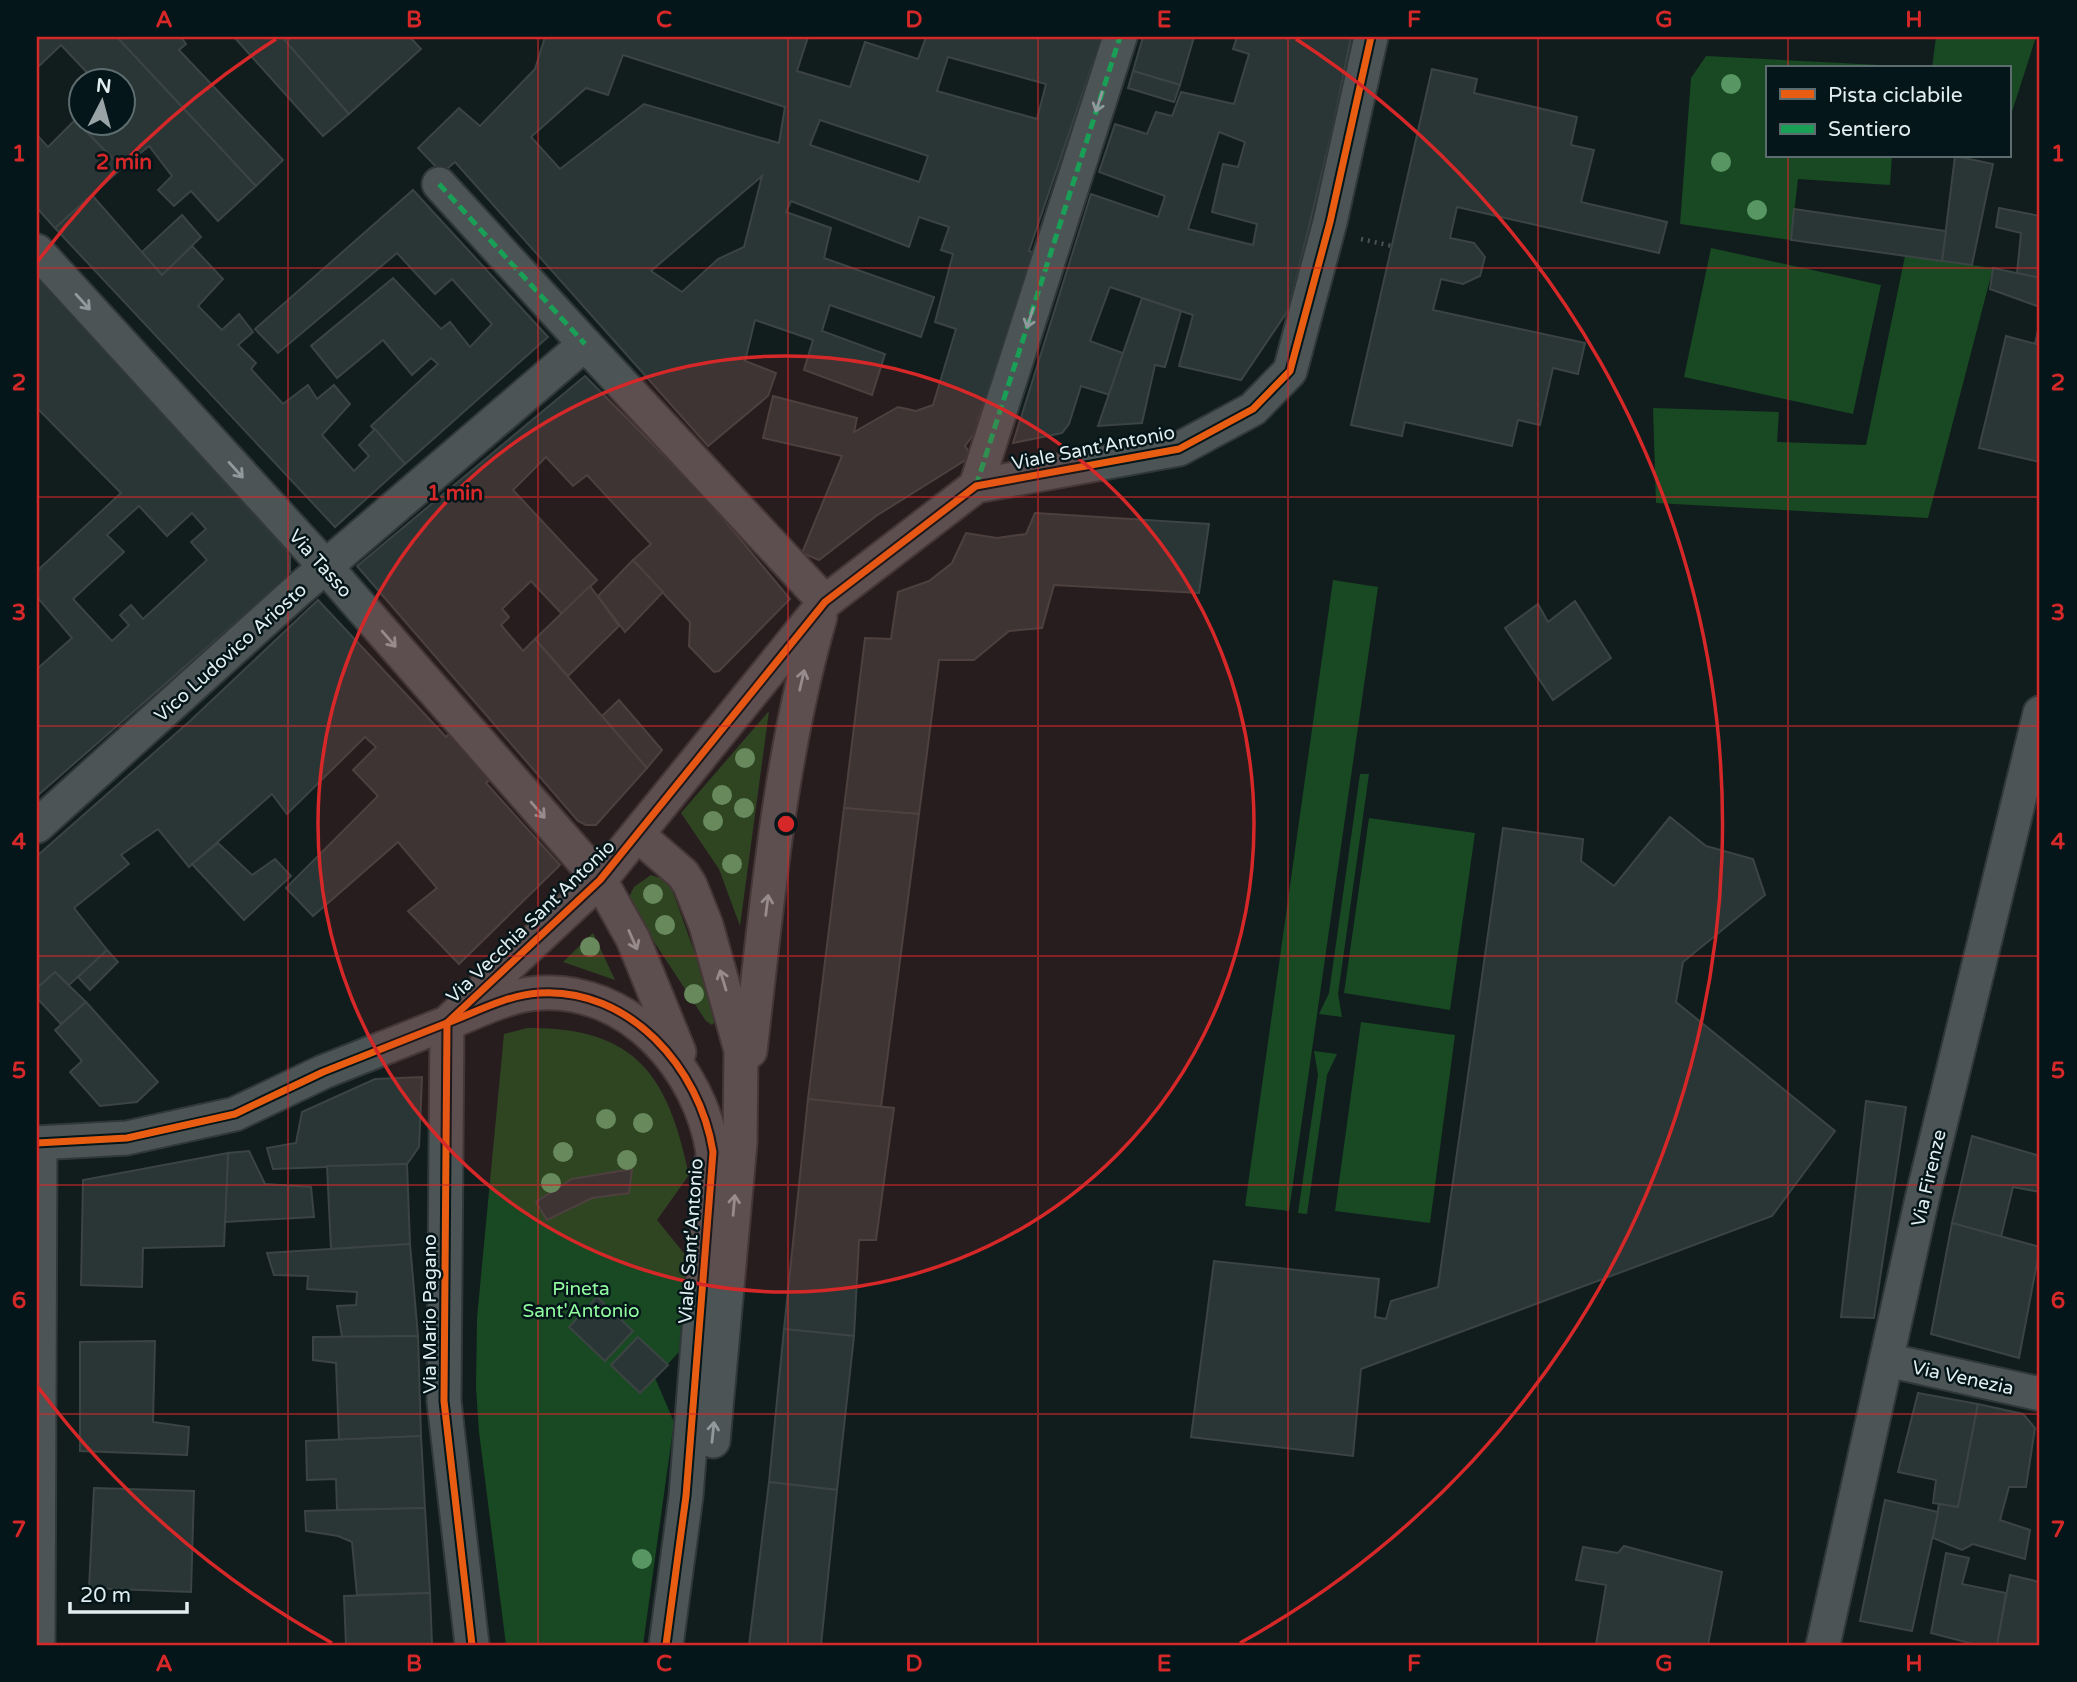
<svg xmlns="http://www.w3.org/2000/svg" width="2077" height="1682" font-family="'Varela Round',sans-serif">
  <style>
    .green { fill: #184922 }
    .building { fill: #293635; stroke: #3b4443; stroke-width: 2; fill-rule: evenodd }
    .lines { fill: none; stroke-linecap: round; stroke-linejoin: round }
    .street-casing { stroke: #313839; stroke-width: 37 }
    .path { stroke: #4b5253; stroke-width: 4.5; stroke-dasharray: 2 5; stroke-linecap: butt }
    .street { stroke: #4d5455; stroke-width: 33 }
    .quiet { stroke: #1a9f57; stroke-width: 5; stroke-dasharray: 10 5; stroke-linecap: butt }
    .cycleway-casing { stroke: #041619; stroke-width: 11 }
    .cycleway { stroke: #e95d12; stroke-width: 7 }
    .tree { fill: #589764 }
    .oneway { stroke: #90999b }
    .grid { fill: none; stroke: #d62828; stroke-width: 2; stroke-opacity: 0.55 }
    .ring { fill: none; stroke: #d62828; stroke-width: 3.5 }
    .labels { text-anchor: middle; stroke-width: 5; stroke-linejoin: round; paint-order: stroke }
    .street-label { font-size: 19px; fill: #e2eef0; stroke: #041619 }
    .park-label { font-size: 19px; fill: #92fb9f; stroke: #041619 }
    .centre { fill: #d62828; stroke: #041619; stroke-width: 3.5 }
    .ring-label { font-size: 21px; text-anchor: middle; font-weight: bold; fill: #d62828; stroke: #041619; stroke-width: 5; stroke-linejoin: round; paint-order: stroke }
    .neatline { fill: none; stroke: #d62828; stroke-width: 2.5 }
    .grid-label { font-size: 23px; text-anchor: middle; font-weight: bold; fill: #d62828 }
  </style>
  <rect width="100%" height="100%" fill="#111c1d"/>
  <g class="green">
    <polygon points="1936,37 2036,37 2009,121 2009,68 1932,68"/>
    <polygon points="1706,56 1899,66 1767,68 1767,156 1892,156 1890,185 1798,179 1791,240 1680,224 1691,78"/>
    <polygon points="1711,248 1881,285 1853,414 1684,377"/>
    <polygon points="1905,256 1993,268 1928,518 1656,503 1653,408 1779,412 1777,442 1866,445"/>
    <polygon points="1333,580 1378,587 1289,1211 1245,1206"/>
    <polygon points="769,711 740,926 719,869 681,813"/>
    <polygon points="1360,774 1369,774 1338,994 1342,1017 1319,1014 1329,993"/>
    <polygon points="1369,818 1475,833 1450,1010 1344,993"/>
    <polygon points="651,875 669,881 718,1018 712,1025 706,1021 632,908 629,897 634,887"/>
    <polygon points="593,933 615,980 563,962"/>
    <polygon points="1361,1022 1455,1035 1430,1223 1335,1211"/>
    <path d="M527 1028C636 1027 668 1075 689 1175L657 1220 687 1257 679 1352 655 1378 674 1422 643 1645H506L479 1432 476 1388 477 1318 504 1034Z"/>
    <polygon points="1314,1051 1337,1054 1327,1075 1307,1214 1298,1213 1318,1075"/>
  </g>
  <g class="building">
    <polygon points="37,37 117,37 256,186 218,221 191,191 174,206 158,190 172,176 149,146 122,168 75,120 80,114 80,122 122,122 122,80 94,80 61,45 37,68"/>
    <polygon points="117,37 181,37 186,44 179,50 283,160 256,186"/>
    <polygon points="234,37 282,37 349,114 323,136"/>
    <polygon points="282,37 410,37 421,49 349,114"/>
    <path d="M545 37H808L797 71 850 87 865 42 918 59 926 37H1113L1104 67 1093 63 1029 251 1039 254 978 420 980 426 965 446 972 456 876 516 819 560 802 553 842 456 763 438 773 396 857 418 854 432 898 407 916 411 933 405 956 329 935 322 953 254 941 250 949 227 919 217 909 247 791 201 786 212 831 228 824 258 934 297 921 337 830 305 822 331 885 354 872 395 804 370 813 340 755 320 745 361 776 373 768 396 708 446 455 162 442 173 418 148 459 108 480 126 535 69ZM623 55 785 107 779 143 644 104 560 169 531 137 586 88 608 95ZM948 57 1046 84 1037 119 937 91ZM820 120 928 156 919 182 810 145ZM762 176 744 247 718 259 682 292 651 271Z"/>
    <polygon points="1143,37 1194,37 1180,85 1133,71"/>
    <path d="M1237 37H1351L1333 127 1289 309 1241 380 1179 366 1193 315 1110 287 1090 341 1123 353 1110 395 1081 386 1069 424 1062 433 1013 443 1091 194 1158 217 1165 196 1099 172 1115 124 1147 134 1156 112 1172 116 1181 92 1234 104 1249 54 1233 49ZM1219 132 1245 142 1238 167 1223 164 1212 212 1257 224 1253 245 1188 229Z"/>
    <polygon points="1432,69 1477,79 1474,93 1577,117 1571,145 1594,150 1581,202 1667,222 1659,253 1457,207 1450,238 1474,243 1485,257 1480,276 1463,284 1441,279 1433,310 1585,343 1578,374 1553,368 1540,425 1518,420 1512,446 1405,422 1402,436 1351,425"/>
    <polygon points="1133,71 1180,85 1174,102 1128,88"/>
    <polygon points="75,120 122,168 55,228 37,208 37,135 48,147"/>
    <polygon points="1955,156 1993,164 1972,265 1942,261"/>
    <polygon points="413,190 548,337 405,464 371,426 438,364 431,358 412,375 383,340 337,378 311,346 393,278 441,329 450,322 470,347 492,324 452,279 435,294 397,253 278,353 255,329"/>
    <polygon points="92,195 162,275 192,246 223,279 198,306 222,330 239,314 253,332 238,345 256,363 251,369 283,404 308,385 317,399 334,385 350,404 322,435 354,471 369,456 359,445 375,429 405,464 335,527 55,228"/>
    <polygon points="1999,208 2040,216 2040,278 2017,273 2021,233 1996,227"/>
    <polygon points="1794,209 1946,231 1942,261 1791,240"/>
    <polygon points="182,215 201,237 162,275 142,252"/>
    <polygon points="1993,268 2040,278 2040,307 1990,289"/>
    <path d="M37 276 290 554V575L37 796V669L72 638 37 597V571L121 493 37 408ZM139 506 167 536 192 513 206 529 191 542 207 560 143 619 131 605 120 615 129 625 112 641 73 599 124 552 107 535Z"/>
    <polygon points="1142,298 1181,311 1165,367 1155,365 1142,423 1098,426"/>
    <polygon points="2040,321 2040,345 2035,344"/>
    <polygon points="2006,336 2040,345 2040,462 1979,448"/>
    <polygon points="585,376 705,497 790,599 719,671 714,672 689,646 690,622 633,560 651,544 587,475 573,486 546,457 513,490 597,580 562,614 531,581 502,609 509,617 501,625 523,651 535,639 647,768 596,825 586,825 578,821 357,566"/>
    <polygon points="1035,513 1209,524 1199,593 1054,585 1042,628 1009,631 974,660 939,660 919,814 844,808 865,638 891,639 898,592 929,581 952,563 966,533 997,538 1026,534"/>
    <polygon points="633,560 663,592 625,632 598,596"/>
    <polygon points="590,586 619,626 568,676 535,639"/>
    <polygon points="318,600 446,737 452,731 492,778 486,783 560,865 459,964 408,911 437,888 398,842 313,916 286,888 378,796 353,770 376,747 365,737 287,814 272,794 189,867 158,829 121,855 129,864 74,908 107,950 69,985 55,972 37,988 37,856 190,721"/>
    <polygon points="1575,601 1611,658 1553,700 1505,628 1538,604 1548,622"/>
    <polygon points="619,700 662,750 647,768 602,716"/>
    <polygon points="844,808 919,814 881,1107 808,1099"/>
    <polygon points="1670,817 1706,846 1753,859 1765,895 1683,962 1676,1002 1835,1131 1772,1216 1361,1369 1353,1456 1191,1437 1214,1261 1379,1279 1375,1317 1386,1319 1391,1301 1438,1287 1503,828 1583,839 1581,861 1614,886"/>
    <polygon points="218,843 252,875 275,859 291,876 244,920 192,864"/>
    <polygon points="107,950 118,962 90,990 78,977"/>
    <polygon points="55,972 86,1002 61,1024 37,998 37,988"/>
    <polygon points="86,1002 158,1082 137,1102 100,1106 70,1072 82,1061 55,1030"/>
    <polygon points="422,1077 419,1147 407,1164 273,1169 267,1148 296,1143 302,1112 375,1079"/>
    <polygon points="808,1099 894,1108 876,1240 859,1240 854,1336 784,1329"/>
    <polygon points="1866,1101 1906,1107 1874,1318 1841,1317"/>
    <polygon points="1972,1136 2040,1156 2040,1192 2013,1187 2001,1237 1952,1223"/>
    <polygon points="249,1151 265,1184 311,1187 314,1217 225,1222 228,1153"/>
    <polygon points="228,1153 224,1246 143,1248 142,1287 81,1285 83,1180"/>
    <polygon points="407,1164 410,1244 331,1249 327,1166"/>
    <polygon points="632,1169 629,1193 592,1198 547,1220 536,1202 572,1179"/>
    <polygon points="1952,1223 2040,1247 2019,1358 1931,1334"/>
    <polygon points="410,1244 418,1336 342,1337 337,1306 356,1305 357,1292 307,1289 308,1276 274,1275 267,1253"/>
    <polygon points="597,1297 633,1331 605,1361 569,1327"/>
    <polygon points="784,1329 854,1336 837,1490 769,1482"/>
    <polygon points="418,1336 421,1436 339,1440 336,1363 313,1360 313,1337"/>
    <polygon points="638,1337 668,1365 640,1393 611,1365"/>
    <polygon points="155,1341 153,1422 189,1427 187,1455 80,1451 80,1342"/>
    <polygon points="1918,1393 1978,1404 1958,1507 1933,1503 1936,1480 1898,1472"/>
    <polygon points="1978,1404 2023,1414 2035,1428 2026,1487 2009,1487 2000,1520 2030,1530 2025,1559 1973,1544 1962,1550 1933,1538 1939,1504 1958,1507"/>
    <polygon points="421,1436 425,1508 337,1510 336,1479 307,1480 306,1441"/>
    <polygon points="769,1482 837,1490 821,1645 749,1645"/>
    <polygon points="94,1488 194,1491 191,1592 89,1588"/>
    <polygon points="1885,1500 1938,1512 1912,1631 1860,1621"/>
    <polygon points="425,1508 430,1593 357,1595 352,1542 338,1536 306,1531 305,1511"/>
    <polygon points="1624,1546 1722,1572 1708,1645 1596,1645 1606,1585 1576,1580 1583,1547 1618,1553"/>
    <polygon points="1946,1553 1969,1558 1962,1584 2006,1593 1997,1645 1977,1645 1931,1633"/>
    <polygon points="2010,1575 2040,1582 2040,1645 1997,1645"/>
    <polygon points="430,1593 432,1645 346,1645 344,1596"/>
  </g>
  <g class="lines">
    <defs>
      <g id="street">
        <polyline points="439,184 585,344"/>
        <polyline points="37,251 325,566 600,880 633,939 679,1052"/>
        <polyline points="976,486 1120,37"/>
        <polyline points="37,826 297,591 585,344 825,602"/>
        <polyline points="638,835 683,874 690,885 706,925 741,1050 740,1143 713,1441"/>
        <path d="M750 1051C767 905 779 759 820 617"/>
        <polyline points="37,1143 127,1138 235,1114 323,1072 447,1023 600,880 825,602 976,486 1179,449 1253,409 1290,371 1330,222 1371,37"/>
        <polyline points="1887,1360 2040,1394"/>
        <polyline points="38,1645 40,1143"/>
        <path d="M472 1645 444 1401 447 1023C476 1012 507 995 539 993 629 987 700 1068 713 1152L686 1496 666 1645"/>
        <polyline points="1823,1645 1922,1199 2040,713"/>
      </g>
    </defs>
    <use href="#street" class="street-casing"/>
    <polyline class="path" points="1361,239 1392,246"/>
    <use href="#street" class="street"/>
    <g class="quiet">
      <polyline points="439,184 585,344"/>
      <polyline points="976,486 1120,37"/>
    </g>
    <defs>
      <g id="cycleway">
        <polyline points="37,1143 127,1138 235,1114 323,1072 447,1023 600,880 825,602 976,486 1179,449 1253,409 1290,371 1330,222 1371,37"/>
        <path d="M472 1645 444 1401 447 1023C476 1012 507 995 539 993 629 987 700 1068 713 1152L686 1496 666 1645"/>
      </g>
    </defs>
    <use href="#cycleway" class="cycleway-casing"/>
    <use href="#cycleway" class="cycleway"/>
  </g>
  <g class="tree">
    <circle cx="1731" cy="84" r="10"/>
    <circle cx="1721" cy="162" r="10"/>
    <circle cx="1757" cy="210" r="10"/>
    <circle cx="745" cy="758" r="10"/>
    <circle cx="722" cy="795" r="10"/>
    <circle cx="744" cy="808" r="10"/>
    <circle cx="713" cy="821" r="10"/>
    <circle cx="732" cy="864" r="10"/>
    <circle cx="653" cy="894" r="10"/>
    <circle cx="665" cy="925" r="10"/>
    <circle cx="590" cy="947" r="10"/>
    <circle cx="694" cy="994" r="10"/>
    <circle cx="606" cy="1119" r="10"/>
    <circle cx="643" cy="1123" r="10"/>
    <circle cx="563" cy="1152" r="10"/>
    <circle cx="627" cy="1160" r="10"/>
    <circle cx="551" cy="1183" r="10"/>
    <circle cx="642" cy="1559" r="10"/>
  </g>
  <defs><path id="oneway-shaft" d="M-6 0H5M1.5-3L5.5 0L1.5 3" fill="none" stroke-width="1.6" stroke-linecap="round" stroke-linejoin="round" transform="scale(1.75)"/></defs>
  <g class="oneway">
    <use href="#oneway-shaft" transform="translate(1099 102) rotate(108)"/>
    <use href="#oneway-shaft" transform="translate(83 302) rotate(48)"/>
    <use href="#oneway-shaft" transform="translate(1030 318) rotate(108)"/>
    <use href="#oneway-shaft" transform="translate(236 470) rotate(48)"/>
    <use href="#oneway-shaft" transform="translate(389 639) rotate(49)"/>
    <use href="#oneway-shaft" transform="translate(802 680) rotate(-77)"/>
    <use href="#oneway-shaft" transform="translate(538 810) rotate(49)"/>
    <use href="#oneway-shaft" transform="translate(767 905) rotate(-83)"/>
    <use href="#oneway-shaft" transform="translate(633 940) rotate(66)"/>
    <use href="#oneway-shaft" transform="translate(723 980) rotate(-107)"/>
    <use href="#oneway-shaft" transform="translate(734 1205) rotate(-85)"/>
    <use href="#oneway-shaft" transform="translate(713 1432) rotate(-84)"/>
  </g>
  <path class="grid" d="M288 37V1645M538 37V1645M788 37V1645M1038 37V1645M1288 37V1645M1538 37V1645M1788 37V68M1788 156V1645M37 268H2040M37 497H2040M37 726H2040M37 956H2040M37 1185H2040M37 1414H2040"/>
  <circle cx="786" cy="824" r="468" fill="#d62828" fill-opacity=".12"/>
  <g class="ring">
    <circle cx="786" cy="824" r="468"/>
    <path d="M332 1643A936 936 0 0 1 38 1387M38 261A936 936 0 0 1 276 39M1296 39A936 936 0 0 1 1240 1643"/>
  </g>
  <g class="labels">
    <g class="street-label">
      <text transform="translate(1093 447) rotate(-11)" y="7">Viale Sant'Antonio</text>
      <text transform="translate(321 563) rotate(48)" y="7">Via Tasso</text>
      <text transform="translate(230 652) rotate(-42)" y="7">Vico Ludovico Ariosto</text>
      <text transform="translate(530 921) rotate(-44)" y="7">Via Vecchia Sant'Antonio</text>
      <text transform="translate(1928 1178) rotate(-77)" y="7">Via Firenze</text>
      <text transform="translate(690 1241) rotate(-86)" y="7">Viale Sant'Antonio</text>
      <text transform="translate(429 1314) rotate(-90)" y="7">Via Mario Pagano</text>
      <text transform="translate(1963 1377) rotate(12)" y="7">Via Venezia</text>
    </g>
    <g class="park-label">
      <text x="581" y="1295">Pineta<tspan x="581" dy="22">Sant'Antonio</tspan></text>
    </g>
  </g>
  <circle cx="786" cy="824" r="10" class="centre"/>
  <g class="ring-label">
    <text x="124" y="169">2 min</text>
    <text x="455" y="500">1 min</text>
  </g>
  <rect width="2077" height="1682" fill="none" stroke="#041619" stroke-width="77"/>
  <rect x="1766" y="66" width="245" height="91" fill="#041619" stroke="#5d6c6f" stroke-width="2"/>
  <rect x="1780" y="89" width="35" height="10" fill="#e95d12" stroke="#5d6c6f" stroke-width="2"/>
  <text x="1828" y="102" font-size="21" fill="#e2eef0">Pista ciclabile</text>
  <rect x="1780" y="124" width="35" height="10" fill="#1a9f57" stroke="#5d6c6f" stroke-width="2"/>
  <text x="1828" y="136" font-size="21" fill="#e2eef0">Sentiero</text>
  <g transform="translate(102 102) rotate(6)"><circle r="33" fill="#041619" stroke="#5d6c6f" stroke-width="2"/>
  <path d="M0-5L12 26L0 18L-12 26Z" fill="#99a4a6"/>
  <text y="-10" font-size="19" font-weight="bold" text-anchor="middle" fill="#e2eef0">N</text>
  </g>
  <path d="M70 1602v10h117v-10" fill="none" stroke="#e2eef0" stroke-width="3.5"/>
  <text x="80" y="1602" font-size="21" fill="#e2eef0" stroke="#041619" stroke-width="5" paint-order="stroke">20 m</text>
  <rect x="38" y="38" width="2000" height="1606" class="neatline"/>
  <g class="grid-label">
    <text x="164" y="27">A</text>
    <text x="414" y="27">B</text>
    <text x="664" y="27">C</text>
    <text x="914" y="27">D</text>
    <text x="1164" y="27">E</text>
    <text x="1414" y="27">F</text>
    <text x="1664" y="27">G</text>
    <text x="1914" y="27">H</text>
    <text x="19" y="161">1</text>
    <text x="2058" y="161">1</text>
    <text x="19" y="390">2</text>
    <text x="2058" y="390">2</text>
    <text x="19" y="620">3</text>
    <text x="2058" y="620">3</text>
    <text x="19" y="849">4</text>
    <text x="2058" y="849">4</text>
    <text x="19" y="1078">5</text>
    <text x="2058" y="1078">5</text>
    <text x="19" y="1308">6</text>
    <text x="2058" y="1308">6</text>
    <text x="19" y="1537">7</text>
    <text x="2058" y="1537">7</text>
    <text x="164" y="1671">A</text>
    <text x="414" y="1671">B</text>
    <text x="664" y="1671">C</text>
    <text x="914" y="1671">D</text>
    <text x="1164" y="1671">E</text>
    <text x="1414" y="1671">F</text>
    <text x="1664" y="1671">G</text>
    <text x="1914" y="1671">H</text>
  </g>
</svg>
